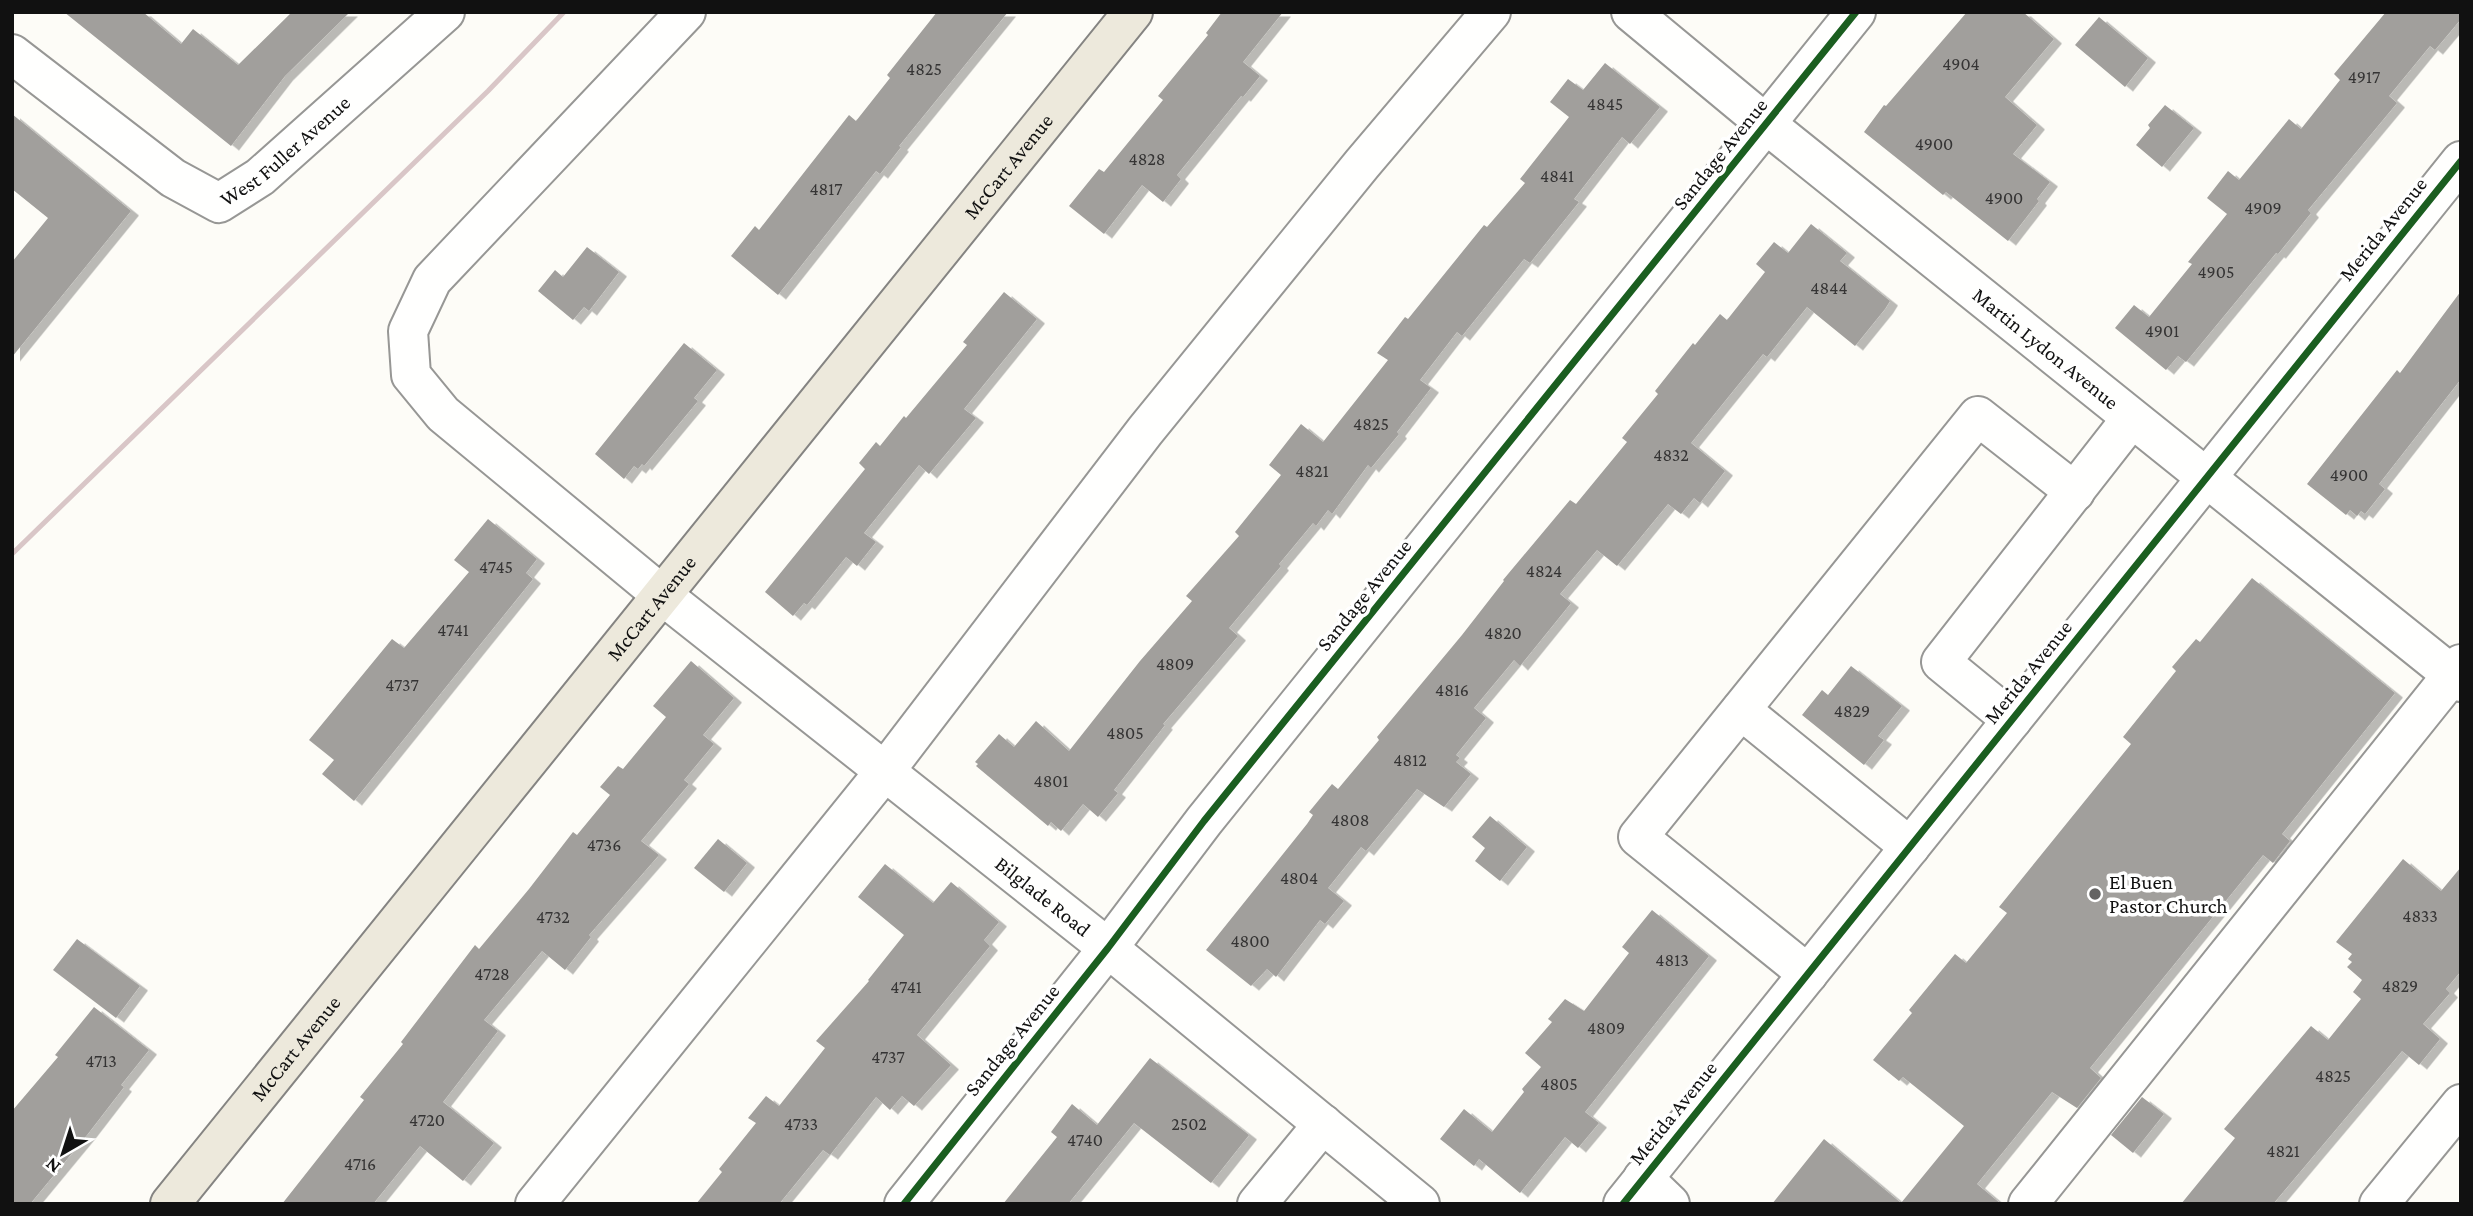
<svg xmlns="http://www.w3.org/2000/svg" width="2473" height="1216" font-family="'Crimson Pro',serif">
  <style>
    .building { fill: #a19f9c; filter: url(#shadow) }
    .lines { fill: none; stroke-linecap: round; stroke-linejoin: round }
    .minor-casing { stroke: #979795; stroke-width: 42 }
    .major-casing { stroke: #858482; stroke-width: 42 }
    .minor { stroke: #fffffe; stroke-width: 38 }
    .major { stroke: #ede9dc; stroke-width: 38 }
    .rail { stroke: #d9c6c7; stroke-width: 5 }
    .cycleway-casing { stroke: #fff; stroke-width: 11 }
    .cycleway { stroke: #1b5e20; stroke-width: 7 }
    .poi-dot { fill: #646362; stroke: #fff; stroke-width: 2.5 }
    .labels { text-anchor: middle; stroke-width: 7; stroke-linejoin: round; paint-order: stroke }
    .number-label { font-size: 18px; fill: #353434 }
    .street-label { font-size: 21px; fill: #111; stroke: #fff }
    .poi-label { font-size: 21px; fill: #111; stroke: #fff; text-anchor: start }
  </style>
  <defs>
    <filter id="shadow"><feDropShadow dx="8" dy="4.5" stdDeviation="0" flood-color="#0004"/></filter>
  </defs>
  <rect width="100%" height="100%" fill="#fdfcf7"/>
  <g class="building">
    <polygon points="64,12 143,12 181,44 193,29 238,65 292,12 350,12 285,76 231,146"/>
    <polygon points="937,12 1008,12 899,146 901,147 880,174 876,171 778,295 731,256 755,226 759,230 849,115 856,121 890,78 887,75"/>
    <polygon points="1222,12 1283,12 1243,62 1260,76 1243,97 1241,96 1177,175 1181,179 1163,202 1142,185 1104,234 1069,206 1099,169 1104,172 1163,100 1158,96 1208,35 1206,33"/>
    <polygon points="1967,12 2023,12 2054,39 2005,97 2037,125 2013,154 2050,182 2037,199 2039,201 2008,241 1946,192 1943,195 1864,132 1884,105 1886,106"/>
    <polygon points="2386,12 2461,12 2461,19 2435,50 2430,46 2389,96 2397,103 2308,210 2311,213 2278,254 2276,253 2186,362 2178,356 2166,370 2115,328 2134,305 2149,317 2192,264 2188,262 2227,214 2207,198 2228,171 2239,180 2289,119 2301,129 2340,80 2334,74"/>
    <polygon points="2099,17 2148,58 2125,87 2075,45"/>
    <polygon points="1605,63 1660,107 1630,144 1622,137 1574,199 1579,202 1530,263 1524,259 1462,336 1457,332 1420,380 1431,388 1397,432 1399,434 1371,468 1368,465 1332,514 1328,510 1316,526 1313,523 1279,564 1281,566 1229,628 1238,636 1163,724 1165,725 1114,790 1118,793 1098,817 1083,804 1061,831 1051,822 1048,826 976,766 978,764 975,762 999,734 1014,747 1036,721 1069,751 1140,661 1192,601 1186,596 1239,536 1235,532 1281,475 1269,465 1301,424 1323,442 1388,360 1377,353 1405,317 1408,319 1484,225 1487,227 1525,183 1520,179 1569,117 1550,102 1568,79 1583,90"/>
    <polygon points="2165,105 2194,128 2162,167 2136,145 2150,128 2148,125"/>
    <polygon points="12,114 131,211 12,357 12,262 48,218 12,189"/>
    <polygon points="1811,224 1847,253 1840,261 1890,301 1885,309 1855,346 1807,307 1767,357 1763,354 1691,443 1725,471 1700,503 1694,498 1681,514 1668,504 1617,566 1597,550 1560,594 1571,603 1520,666 1514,660 1474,708 1486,718 1456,755 1460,758 1456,762 1471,774 1444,807 1417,789 1366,851 1361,847 1328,888 1344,901 1325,924 1320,920 1276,977 1267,969 1251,986 1206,950 1307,824 1313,815 1309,812 1332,784 1338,789 1379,740 1377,737 1462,635 1504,581 1503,580 1570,500 1576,504 1627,442 1622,438 1658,394 1655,391 1693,343 1695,345 1720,314 1727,320 1765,272 1756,264 1774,242 1788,253"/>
    <polygon points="587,247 619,272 589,311 584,307 573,320 538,291 555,270 563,277"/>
    <polygon points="2461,291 2461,379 2379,484 2385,489 2365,514 2361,511 2357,516 2350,510 2346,515 2307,484 2397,370 2400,373"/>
    <polygon points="1004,292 1037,319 964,409 976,418 929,474 919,465 864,533 876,542 857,566 846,557 807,605 804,603 793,616 765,592 865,469 859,463 876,442 880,446 904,416 906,418 967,345 963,342"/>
    <polygon points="684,343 717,370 694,398 698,401 644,466 642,464 638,469 634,466 624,479 595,454"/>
    <polygon points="488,519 537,559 526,573 533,579 354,801 322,774 334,760 309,740 392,639 404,648 469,572 454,560"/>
    <polygon points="2252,578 2395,693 2282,834 2290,841 2273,863 2263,855 2090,1068 2101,1078 2077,1108 2052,1092 1977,1184 2001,1204 1772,1204 1824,1139 1901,1203 1964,1126 1903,1077 1899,1081 1873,1060 1912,1013 1909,1010 1955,954 1966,963 2007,913 1999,907 2131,744 2123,737 2176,671 2172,667 2196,639 2200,642"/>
    <polygon points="691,661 734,698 703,735 714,744 684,780 689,784 641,841 659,855 589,935 591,937 565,970 542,951 484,1020 498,1031 443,1102 494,1143 463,1181 420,1146 373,1204 282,1204 364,1100 360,1097 403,1044 401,1042 475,945 479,949 529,889 573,832 577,835 610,795 600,787 618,766 623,769 666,717 653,706"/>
    <polygon points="1851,666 1902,706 1878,736 1884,740 1864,765 1802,715 1822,690 1828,695"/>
    <polygon points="1490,816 1527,847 1500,881 1475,861 1485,848 1472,837"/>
    <polygon points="718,839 747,863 724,892 694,868"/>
    <polygon points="2403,859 2441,891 2461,867 2461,971 2446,989 2450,993 2423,1024 2440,1039 2419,1065 2402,1051 2273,1204 2181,1204 2235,1138 2224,1129 2311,1026 2328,1040 2361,999 2353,992 2362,980 2347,967 2352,962 2348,959 2352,954 2336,942"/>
    <polygon points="885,864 933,903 951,882 999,922 984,940 990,946 917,1035 951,1065 914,1106 902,1096 890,1110 876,1097 830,1155 823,1150 779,1204 696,1204 722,1172 719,1169 756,1123 748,1118 766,1096 779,1106 825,1048 816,1041 869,981 868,980 904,935 858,897"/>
    <polygon points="1652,910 1709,956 1585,1112 1599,1123 1578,1148 1565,1137 1520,1193 1479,1159 1474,1166 1440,1139 1464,1109 1492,1132 1524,1092 1522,1089 1541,1067 1525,1053 1552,1022 1548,1019 1565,999 1584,1011 1629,953 1622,947"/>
    <polygon points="77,939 140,986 116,1018 53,970"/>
    <polygon points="94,1007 149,1050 121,1085 124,1087 87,1135 30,1204 12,1204 12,1111 58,1057 55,1055"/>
    <polygon points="1150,1058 1249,1135 1211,1183 1134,1123 1068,1204 1003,1204 1057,1137 1051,1132 1072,1104 1097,1125"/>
    <polygon points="2142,1097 2164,1114 2133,1153 2111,1135"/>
  </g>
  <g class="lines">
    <defs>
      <g id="minor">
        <path id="s1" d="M686 12 432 280 408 331 411 375 443 414 662 595 1108 948 1420 1204"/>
        <path id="s2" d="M1631 12 1766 124 2461 682"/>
        <path id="s3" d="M12 54 173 178 219 203 260 177 445 12"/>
        <polyline points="1741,710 1910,847"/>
        <polyline points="2012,720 1941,662 2131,419"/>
        <polyline points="1808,974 1638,837 1978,416 2075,492"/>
        <polyline points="1643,1178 1670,1204"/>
        <polyline points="535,1204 885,771 1145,431 1362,164 1491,12"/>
        <polyline points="904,1204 1108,948 1204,821 1856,12"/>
        <polyline points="1257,1204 1323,1124"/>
        <polyline points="1623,1204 2461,161"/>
        <polyline points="2028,1204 2461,664"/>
        <polyline points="2379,1204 2461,1104"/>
      </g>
      <g id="major">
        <path id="s4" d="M170 1204 1133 12"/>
      </g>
    </defs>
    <use href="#minor" class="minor-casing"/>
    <use href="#major" class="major-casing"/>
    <use href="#minor" class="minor"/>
    <use href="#major" class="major"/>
    <polyline class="rail" points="12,554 488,91 564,12"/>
    <defs>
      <g id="cycleway">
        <polyline points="904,1204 1108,948 1204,821 1856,12"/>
        <polyline points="1623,1204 2461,161"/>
      </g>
    </defs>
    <use href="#cycleway" class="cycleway-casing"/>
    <use href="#cycleway" class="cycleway"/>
  </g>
  <circle class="poi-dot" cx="2095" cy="894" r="7"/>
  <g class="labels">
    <g class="number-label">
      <text x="1961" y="70">4904</text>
      <text x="924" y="75">4825</text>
      <text x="2364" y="83">4917</text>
      <text x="1605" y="110">4845</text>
      <text x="1934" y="150">4900</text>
      <text x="1147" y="165">4828</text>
      <text x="1557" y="182">4841</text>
      <text x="826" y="195">4817</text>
      <text x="2004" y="204">4900</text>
      <text x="2263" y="214">4909</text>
      <text x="2216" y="278">4905</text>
      <text x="1829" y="294">4844</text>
      <text x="2162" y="337">4901</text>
      <text x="1371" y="430">4825</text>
      <text x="1671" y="461">4832</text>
      <text x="1312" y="477">4821</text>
      <text x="2349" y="481">4900</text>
      <text x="496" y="573">4745</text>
      <text x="1544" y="577">4824</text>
      <text x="453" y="636">4741</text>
      <text x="1503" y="639">4820</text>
      <text x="1175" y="670">4809</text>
      <text x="402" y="691">4737</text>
      <text x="1452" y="696">4816</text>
      <text x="1852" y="717">4829</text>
      <text x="1125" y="739">4805</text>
      <text x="1410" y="766">4812</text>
      <text x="1051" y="787">4801</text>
      <text x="1350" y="826">4808</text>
      <text x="604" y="851">4736</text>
      <text x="1299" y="884">4804</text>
      <text x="2420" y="922">4833</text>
      <text x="553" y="923">4732</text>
      <text x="1250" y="947">4800</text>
      <text x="1672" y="966">4813</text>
      <text x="492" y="980">4728</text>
      <text x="2400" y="992">4829</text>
      <text x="906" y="993">4741</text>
      <text x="1606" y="1034">4809</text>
      <text x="888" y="1063">4737</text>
      <text x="101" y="1067">4713</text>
      <text x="2333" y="1082">4825</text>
      <text x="1559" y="1090">4805</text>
      <text x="427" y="1126">4720</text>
      <text x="801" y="1130">4733</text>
      <text x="1189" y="1130">2502</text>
      <text x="1085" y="1146">4740</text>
      <text x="2283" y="1157">4821</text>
      <text x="360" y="1170">4716</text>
    </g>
    <g class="street-label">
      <text dy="7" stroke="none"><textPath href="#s3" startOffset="340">West Fuller Avenue</textPath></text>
      <text transform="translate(1720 154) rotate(-51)" y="7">Sandage Avenue</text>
      <text dy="7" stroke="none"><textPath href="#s4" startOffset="1334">McCart Avenue</textPath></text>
      <text transform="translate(2383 229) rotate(-51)" y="7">Merida Avenue</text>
      <text dy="7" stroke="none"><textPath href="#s2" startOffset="534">Martin Lydon Avenue</textPath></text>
      <text transform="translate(1364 595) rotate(-51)" y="7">Sandage Avenue</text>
      <text dy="7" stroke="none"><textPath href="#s4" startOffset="766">McCart Avenue</textPath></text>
      <text transform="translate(2028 672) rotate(-51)" y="7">Merida Avenue</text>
      <text dy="7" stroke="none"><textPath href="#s1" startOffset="1290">Bilglade Road</textPath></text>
      <text transform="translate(1012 1040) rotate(-51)" y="7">Sandage Avenue</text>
      <text dy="7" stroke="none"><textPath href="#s4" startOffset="200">McCart Avenue</textPath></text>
      <text transform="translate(1673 1113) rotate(-51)" y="7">Merida Avenue</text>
    </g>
    <g class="poi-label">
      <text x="2109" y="889">El Buen<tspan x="2109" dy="24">Pastor Church</tspan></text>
    </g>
  </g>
  <rect width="2473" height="1216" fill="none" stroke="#111111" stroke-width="28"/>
  <g transform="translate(63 1153) rotate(219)" stroke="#ffffff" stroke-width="5" paint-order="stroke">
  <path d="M0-5L12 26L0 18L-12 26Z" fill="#111111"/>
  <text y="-10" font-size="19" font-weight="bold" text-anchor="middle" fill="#111111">N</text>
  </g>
</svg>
